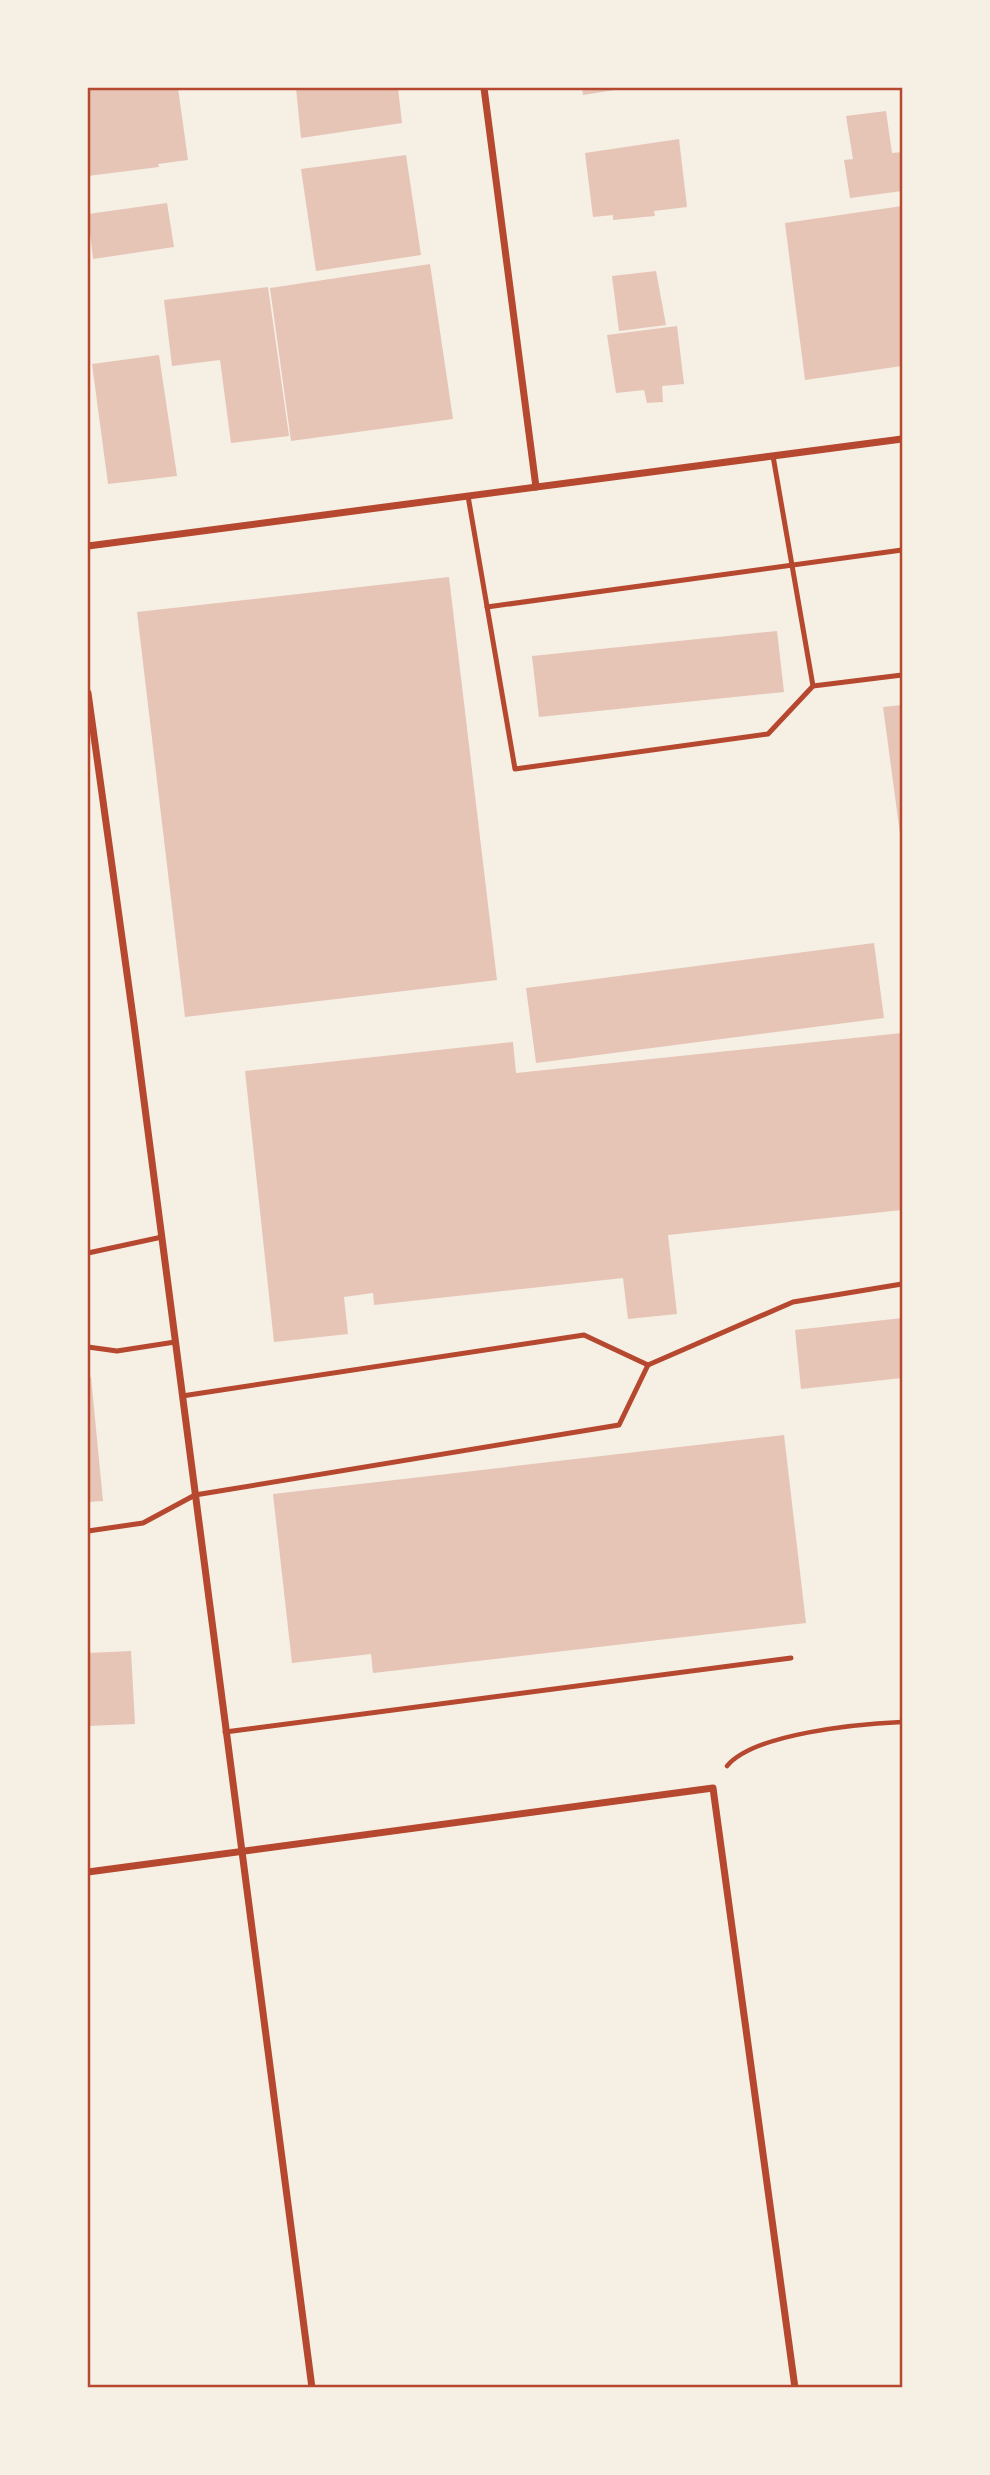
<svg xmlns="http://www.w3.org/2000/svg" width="990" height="2475" font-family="Ubuntu,sans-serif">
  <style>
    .building { fill: #e6c5b7 }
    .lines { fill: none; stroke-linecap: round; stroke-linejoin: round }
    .path { stroke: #b5482f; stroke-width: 4.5 }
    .service { stroke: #b5482f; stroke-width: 5 }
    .minor { stroke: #b5482f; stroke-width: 7 }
    .neatline { fill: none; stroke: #b5482f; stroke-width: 2.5 }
  </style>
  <rect width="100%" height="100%" fill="#f6efe4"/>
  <g class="building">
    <polygon points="88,88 178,88 188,160 158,164 159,167 88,176"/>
    <polygon points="296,88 398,88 402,123 301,138"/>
    <polygon points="582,88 621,88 621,89 583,95"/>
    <polygon points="886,111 892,153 902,152 902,191 850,198 844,160 853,159 846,116"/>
    <polygon points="679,139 687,207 654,211 655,216 613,220 613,215 593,217 585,153"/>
    <polygon points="406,155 421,255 316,271 301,169"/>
    <polygon points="167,203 174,247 93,259 88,214"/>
    <polygon points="902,206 902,366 805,380 785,223"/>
    <polygon points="430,264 453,419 291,441 270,288"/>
    <polygon points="656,271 666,325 619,331 612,276"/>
    <polygon points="268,287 289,436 231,443 220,360 172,366 164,300"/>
    <polygon points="677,326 684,384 662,386 663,402 647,403 644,390 616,393 607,335"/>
    <polygon points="159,355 177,476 108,484 92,364"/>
    <polygon points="449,577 497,980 185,1017 137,612"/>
    <polygon points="777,631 784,692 539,717 532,656"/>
    <polygon points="902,705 902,841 901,841 883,707"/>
    <polygon points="874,943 884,1018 536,1063 526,988"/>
    <polygon points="902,1033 902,1210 668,1235 677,1314 628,1319 623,1278 374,1305 373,1293 344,1297 348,1334 274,1342 245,1071 513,1042 516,1073"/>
    <polygon points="902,1318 902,1378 801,1389 795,1330"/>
    <polygon points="91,1377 103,1501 88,1502 88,1378"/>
    <polygon points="784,1435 806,1623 373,1673 371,1654 292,1663 273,1494"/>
    <polygon points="131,1651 135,1724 88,1726 88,1653"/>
  </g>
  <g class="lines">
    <path class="path" d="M727 1766C755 1733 859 1724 902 1722"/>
    <g class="service">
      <polyline points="773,456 813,686"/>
      <polyline points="468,496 515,769 768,734 813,686 902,675"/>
      <polyline points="487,607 902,550"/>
      <polyline points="88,1253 162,1237"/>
      <polyline points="88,1347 117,1351 175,1342"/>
      <polyline points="182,1396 584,1335 648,1365"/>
      <polyline points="88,1531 143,1523 195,1495 619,1425 648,1365 793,1302 902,1284"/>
      <polyline points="225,1732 791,1658"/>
    </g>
    <g class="minor">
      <polyline points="484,88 536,487"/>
      <polyline points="88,546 902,439"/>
      <polyline points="88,693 134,1024 312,2388"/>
      <polyline points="88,1872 713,1788 795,2388"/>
    </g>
  </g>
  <rect width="990" height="2475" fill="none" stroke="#f6efe4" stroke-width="178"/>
  <rect x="89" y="89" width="812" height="2297" class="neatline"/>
</svg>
